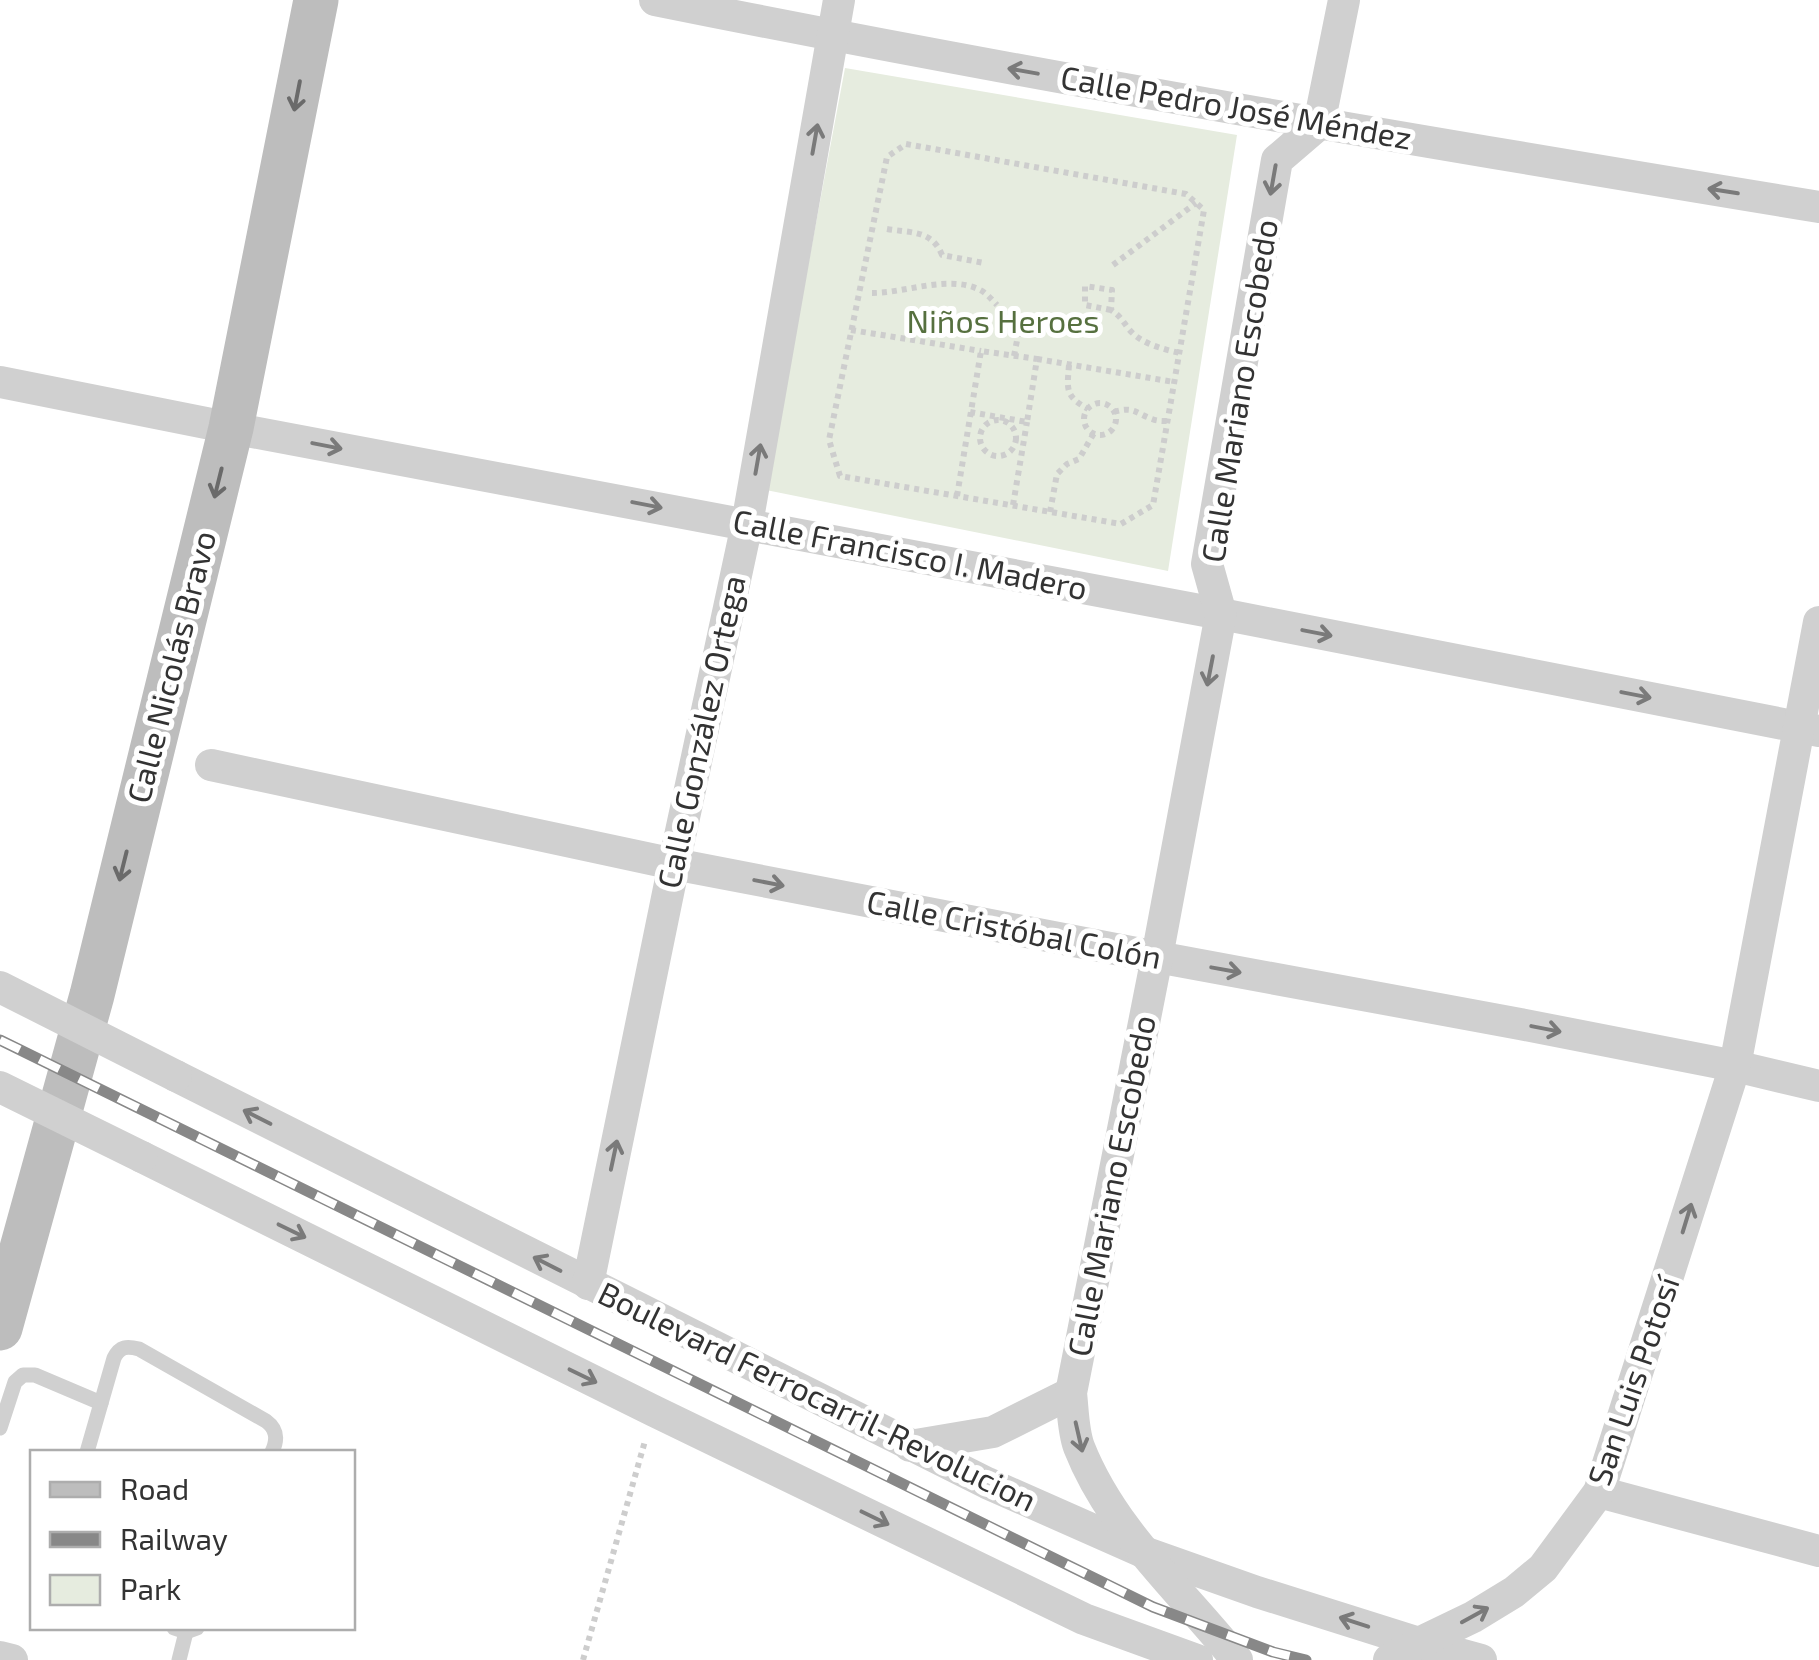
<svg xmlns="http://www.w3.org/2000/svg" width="1819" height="1660" font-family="'Exo 2',sans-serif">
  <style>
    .green { fill: #e6ecdf }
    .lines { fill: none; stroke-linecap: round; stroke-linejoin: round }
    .path { stroke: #cdcdcd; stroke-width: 6; stroke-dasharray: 5 5; stroke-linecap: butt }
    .lane { stroke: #d0d0d0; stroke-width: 15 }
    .street { stroke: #d0d0d0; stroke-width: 32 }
    .secondary { stroke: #bdbdbd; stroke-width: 45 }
    .rail-casing { stroke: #888; stroke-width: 11 }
    .rail { stroke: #fff; stroke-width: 8; stroke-dasharray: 22; stroke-linecap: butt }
    .street-bridge { stroke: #d0d0d0; stroke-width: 32 }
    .oneway { stroke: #7a7a7a }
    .oneway2 { stroke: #6a6a6a }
    .labels { text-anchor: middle; stroke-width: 10; stroke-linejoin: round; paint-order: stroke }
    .street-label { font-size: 32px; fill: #333; stroke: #fff }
    .park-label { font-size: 32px; fill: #56703f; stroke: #fff }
  </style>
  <rect width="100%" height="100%" fill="#fff"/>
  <polygon class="green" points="845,68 1237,135 1168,571 766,490"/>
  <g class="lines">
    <g class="path">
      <polygon points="906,144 1186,194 1204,210 1153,505 1121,524 840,476 829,440 887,157"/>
      <path d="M887 229C911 233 932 230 942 255L984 263"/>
      <polyline points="1113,265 1196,203"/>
      <path d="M872 293C905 293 947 275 978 289 986 292 991 299 997 305"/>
      <path d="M1111 310 1085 305V286L1112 290 1111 310C1120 316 1122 320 1128 328 1139 343 1162 349 1180 353"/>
      <polyline points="851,330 981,351"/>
      <polyline points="1014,356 1022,315"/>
      <polyline points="1037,359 1174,382"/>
      <path d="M1069 365C1067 390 1065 396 1088 409"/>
      <circle cx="1100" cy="419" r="16"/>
      <path d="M1114 412C1134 406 1135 413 1152 419 1157 421 1162 421 1168 421"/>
      <circle cx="998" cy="438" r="18"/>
      <polyline points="957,496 981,351 1037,359 1027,422 970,412"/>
      <polyline points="1013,505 1027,422"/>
      <polyline points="1050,512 1057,474 1067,464 1079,459 1094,433"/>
      <polyline points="583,1660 645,1441"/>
    </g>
    <g class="lane">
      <polyline points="0,1428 15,1382 23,1375 35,1375 101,1403"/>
      <path d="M87 1452 114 1358C120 1346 127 1346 139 1349L266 1421C277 1429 278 1439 272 1452"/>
      <polyline points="174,1628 186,1632 197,1628"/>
      <polyline points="179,1660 186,1632"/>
    </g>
    <g class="street">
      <path d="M655 0C1041 78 1430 143 1819 207"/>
      <polyline points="0,382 231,428 1221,614 1819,731"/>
      <polyline points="211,765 674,864 1157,957 1520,1024 1735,1066 1819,1086"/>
      <polyline points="176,1076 987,1483 1141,1551 1257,1592 1419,1643 1481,1660"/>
      <polyline points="142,1157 654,1411 1084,1619 1197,1660"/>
      <polyline points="588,1284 674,864 747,524 839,0"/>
      <polyline points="910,1446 993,1432 1071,1393"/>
      <polyline points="1599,1492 1819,1551"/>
      <polyline points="0,1657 12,1660"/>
      <path d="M1237 1660C1182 1591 1112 1531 1079 1447 1073 1431 1073 1410 1071 1393L1157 957 1221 614 1207 564 1277 160 1319 124 1344 0"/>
      <polyline points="1389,1660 1419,1643 1473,1617 1514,1592 1543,1568 1599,1492 1735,1066 1819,622"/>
    </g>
    <polyline class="secondary" points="0,1328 92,995 231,428 316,0"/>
    <defs>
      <polyline id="rail" points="0,1040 1153,1607 1273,1652 1306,1660"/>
    </defs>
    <use href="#rail" class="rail-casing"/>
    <use href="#rail" class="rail"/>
    <g class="street-bridge">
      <polyline points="0,987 176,1076"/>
      <polyline points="0,1087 142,1157"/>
    </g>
  </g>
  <defs><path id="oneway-shaft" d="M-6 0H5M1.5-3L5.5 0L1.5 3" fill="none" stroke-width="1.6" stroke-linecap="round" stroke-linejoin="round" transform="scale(2.5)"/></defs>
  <g class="oneway">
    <use href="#oneway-shaft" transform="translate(1023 71) rotate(-170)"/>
    <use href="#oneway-shaft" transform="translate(815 139) rotate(-80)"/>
    <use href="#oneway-shaft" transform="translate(1273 180) rotate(100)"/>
    <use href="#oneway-shaft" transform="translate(1723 191) rotate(-171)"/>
    <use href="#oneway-shaft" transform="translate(327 446) rotate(11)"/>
    <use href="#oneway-shaft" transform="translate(758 459) rotate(-80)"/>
    <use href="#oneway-shaft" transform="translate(647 505) rotate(11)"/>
    <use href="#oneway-shaft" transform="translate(1317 633) rotate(11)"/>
    <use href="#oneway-shaft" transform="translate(1210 671) rotate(101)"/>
    <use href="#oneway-shaft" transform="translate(1636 695) rotate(11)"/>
    <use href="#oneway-shaft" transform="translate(769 883) rotate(11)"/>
    <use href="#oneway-shaft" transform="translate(1226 970) rotate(10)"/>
    <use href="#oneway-shaft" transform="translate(1546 1029) rotate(11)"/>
    <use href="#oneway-shaft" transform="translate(257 1117) rotate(-153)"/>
    <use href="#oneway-shaft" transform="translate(614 1155) rotate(-78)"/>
    <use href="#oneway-shaft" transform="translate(1687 1218) rotate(-73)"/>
    <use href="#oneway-shaft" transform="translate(292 1231) rotate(26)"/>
    <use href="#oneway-shaft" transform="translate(547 1264) rotate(-153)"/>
    <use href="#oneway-shaft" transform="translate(583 1376) rotate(26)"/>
    <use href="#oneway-shaft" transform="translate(1079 1437) rotate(77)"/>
    <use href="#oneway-shaft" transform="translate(875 1518) rotate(26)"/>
    <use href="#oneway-shaft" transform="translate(1475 1615) rotate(-29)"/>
    <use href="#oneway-shaft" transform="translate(1354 1622) rotate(-162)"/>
  </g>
  <g class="oneway2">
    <use href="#oneway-shaft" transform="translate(297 96) rotate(101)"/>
    <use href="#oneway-shaft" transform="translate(218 483) rotate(104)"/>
    <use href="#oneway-shaft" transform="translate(123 866) rotate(104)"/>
  </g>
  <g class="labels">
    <g class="street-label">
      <text transform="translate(1236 108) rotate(10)" y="11">Calle Pedro José Méndez</text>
      <text transform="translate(1240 391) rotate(-81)" y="11">Calle Mariano Escobedo</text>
      <text transform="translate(910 555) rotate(11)" y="11">Calle Francisco I. Madero</text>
      <text transform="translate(172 667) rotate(-76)" y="11">Calle Nicolás Bravo</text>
      <text transform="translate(702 732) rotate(-78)" y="11">Calle González Ortega</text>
      <text transform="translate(1014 930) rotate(11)" y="11">Calle Cristóbal Colón</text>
      <text transform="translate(1112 1186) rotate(-79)" y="11">Calle Mariano Escobedo</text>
      <text transform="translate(1634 1381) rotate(-71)" y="11">San Luis Potosí</text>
      <text transform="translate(817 1397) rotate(26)" y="11">Boulevard Ferrocarril-Revolucion</text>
    </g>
    <g class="park-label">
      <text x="1003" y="333">Niños Heroes</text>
    </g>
  </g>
  <rect x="30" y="1450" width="325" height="180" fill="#ffffff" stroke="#adadad" stroke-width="2.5"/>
  <rect x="50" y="1482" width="50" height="15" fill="#bdbdbd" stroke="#adadad" stroke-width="2.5"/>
  <text x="120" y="1500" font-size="30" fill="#333333">Road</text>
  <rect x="50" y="1532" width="50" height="15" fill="#888888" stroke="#adadad" stroke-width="2.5"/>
  <text x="120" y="1550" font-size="30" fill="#333333">Railway</text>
  <rect x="50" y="1575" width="50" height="30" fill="#e6ecdf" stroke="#adadad" stroke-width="2.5"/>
  <text x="120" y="1600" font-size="30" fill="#333333">Park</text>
</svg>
